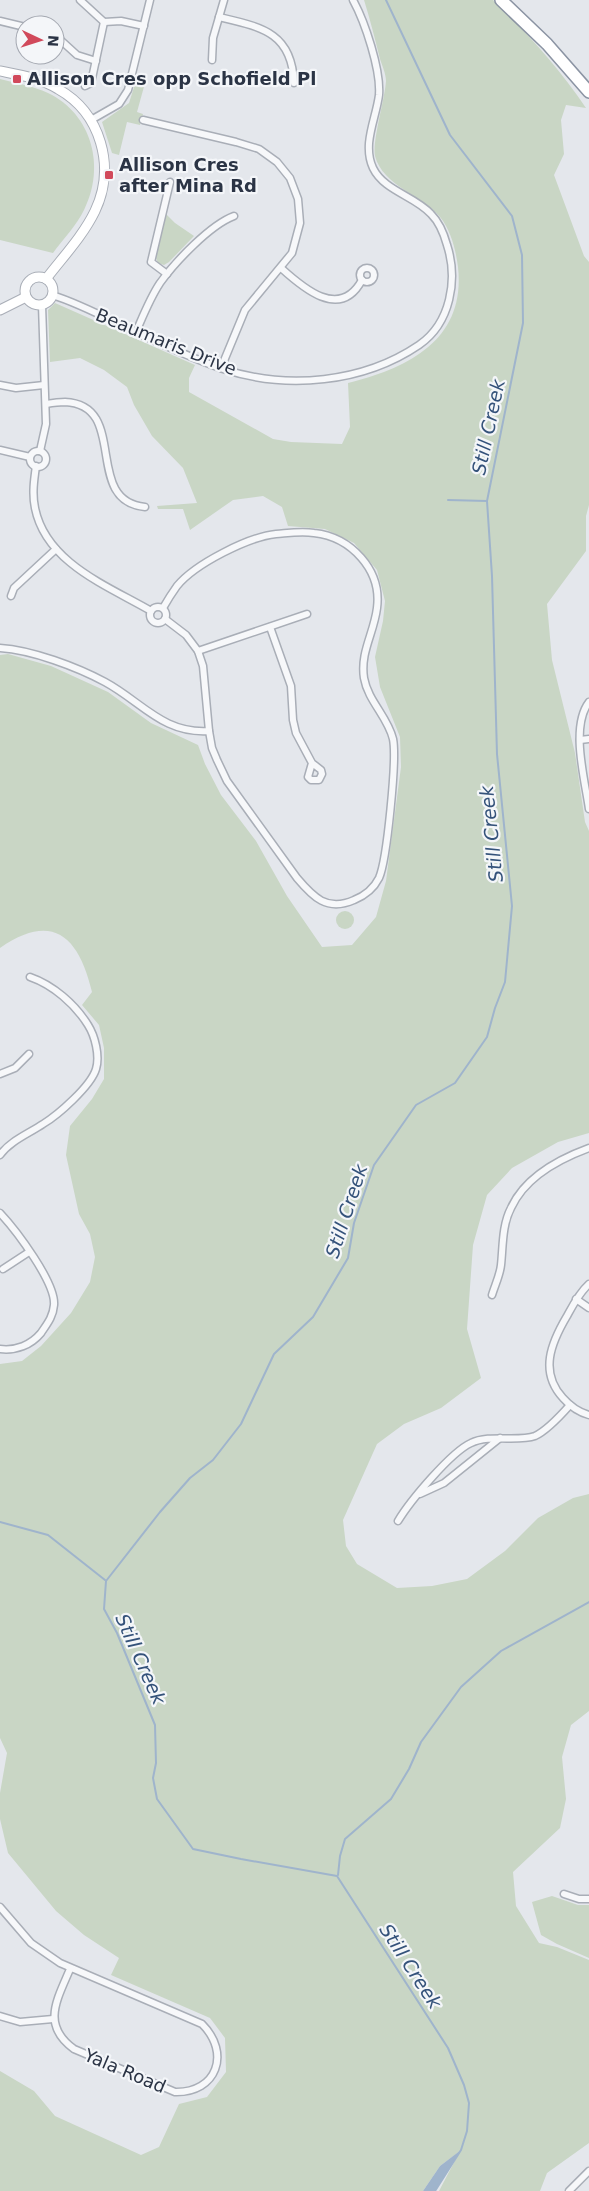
<svg xmlns="http://www.w3.org/2000/svg" width="589" height="2191" font-family="'DejaVu Sans',sans-serif">
  <style>
    .green { fill: #c9d6c5 }
    .water { fill: #9fb4cc }
    .lines { fill: none; stroke-linecap: round; stroke-linejoin: round }
    .stream { stroke: #9fb4cc; stroke-width: 2 }
    .street-casing { stroke: #a9aeb7; stroke-width: 9 }
    .secondary-casing { stroke: #a9aeb7; stroke-width: 11 }
    .highway-casing { stroke: #8b94a3; stroke-width: 14 }
    .street { stroke: #f7f8fa; stroke-width: 6 }
    .secondary { stroke: #fff; stroke-width: 9 }
    .highway { stroke: #fff; stroke-width: 11 }
    .poi-dot { fill: #d1495b; stroke: #f4f6f9; stroke-width: 2 }
    .labels { text-anchor: middle; stroke-width: 4.5; stroke-linejoin: round; paint-order: stroke }
    .poi-label { font-size: 18px; font-weight: bold; fill: #2b3445; stroke: #f4f6f9; text-anchor: start }
    .street-label { font-size: 18px; fill: #2b3445; stroke: #f4f6f9 }
    .water-label { font-size: 19px; font-style: italic; fill: #34527a; stroke: #f4f6f9 }
  </style>
  <rect width="100%" height="100%" fill="#e4e7ec"/>
  <g class="green">
    <path d="M364 0H493C527 33 559 68 586 108L566 105 561 120 564 154 554 175 584 256 589 262V505L586 516V551L547 604 552 660 575 753 585 822 589 831V1133L558 1142 512 1168 487 1195 473 1245 467 1329 481 1378 441 1408 404 1424 377 1444 343 1520 346 1546 357 1564 397 1588 432 1586 467 1579 505 1551 538 1518 573 1498 589 1494V1711L571 1725 562 1757 566 1799 560 1828 513 1872 516 1906 539 1943 557 1947 589 1960V2143L547 2173 540 2191H439L460 2151 440 2166 423 2191H0V2071L34 2091 55 2116 141 2155 159 2147 179 2104 207 2097 226 2072 225 2038 210 2018 111 1975 119 1958 84 1935 56 1911 8 1853 0 1819V1793L7 1753 0 1738V1364L22 1361 41 1346 71 1313 90 1282 95 1257 90 1234 79 1214 66 1155 70 1126 92 1099 104 1079V1048L99 1025 82 1005 92 992C79 937 53 911 0 948V655L8 654 51 666 108 692 151 723 198 745 205 764 221 795 256 841 287 896 322 947 352 945 376 917 386 881 401 767 400 737 380 687 375 657 383 621 385 601 377 570 354 543 325 529 288 526 282 507 263 496 233 500 190 530 183 509H158L157 506 197 503 183 468 152 436 134 405 127 387 104 370 80 358 50 362 48 310 55 303 195 365 189 378V392L273 439 291 442 342 444 350 427 348 383C408 368 466 340 458 267 456 251 451 230 440 217 422 195 383 186 375 156 372 142 385 98 386 81 386 74 382 65 380 59 375 39 370 19 364 0Z"/>
    <path d="M0 79C16 83 33 86 48 93 92 114 106 167 84 210 77 225 63 239 53 253L0 240Z"/>
    <polygon points="136,81 145,83 137,112 143,114 140,125 127,122 119,155 112,153 102,122 129,103"/>
    <polygon points="166,214 175,223 194,236 169,262 164,265 158,263 156,258"/>
    <circle cx="345" cy="920" r="9"/>
    <polygon points="552,1896 578,1905 589,1905 589,1958 557,1944 541,1935 532,1902"/>
  </g>
  <polygon class="water" points="461,2150 435,2191 423,2191 440,2166"/>
  <g class="lines">
    <g class="stream">
      <polyline points="386,0 450,135 512,216 522,255 523,323 487,501 492,576 497,754 512,906 505,982 495,1008 487,1037 455,1083 416,1105 374,1165 354,1223 348,1258 313,1317 274,1354 241,1424 213,1460 190,1478 160,1512 106,1581 104,1609 117,1633 155,1725 156,1763 153,1778 157,1799 193,1849 241,1859 337,1876 448,2048 464,2085 469,2103 467,2131 461,2150 435,2191"/>
      <polyline points="448,500 487,501"/>
      <polyline points="0,1522 48,1535 105,1580"/>
      <polyline points="338,1875 340,1856 345,1839 391,1799 409,1769 421,1742 461,1687 501,1651 589,1602"/>
    </g>
    <defs>
      <g id="street">
        <polyline points="80,0 104,22 121,21 144,26"/>
        <path d="M219 17C261 27 292 32 294 83"/>
        <polyline points="0,21 25,27"/>
        <polyline points="55,35 77,55 96,61"/>
        <polyline points="212,60 213,38 224,0"/>
        <polyline points="85,86 91,83 104,22"/>
        <polyline points="91,120 119,104 128,90 150,0"/>
        <polyline points="143,120 236,142 259,149 277,162 290,178 298,199 300,223 292,253 245,310 221,368"/>
        <path d="M281 268C302 287 340 321 362 280"/>
        <circle cx="367" cy="275" r="7"/>
        <polyline points="167,274 151,262 170,182"/>
        <path d="M52 295C81 304 108 319 135 332 164 345 193 359 223 369 287 390 363 383 419 345 451 323 458 279 447 245 444 234 439 222 431 214 415 196 384 191 373 168 362 144 376 119 379 95 381 70 365 22 353 0"/>
        <path d="M136 332C143 316 150 298 160 283 175 262 210 225 234 216"/>
        <polyline points="0,385 16,388 44,385"/>
        <path d="M46 404C52 403 59 402 65 402 130 405 82 501 145 507"/>
        <polyline points="0,450 30,457"/>
        <polyline points="40,451 46,424 42,305"/>
        <circle cx="38" cy="459" r="8"/>
        <path d="M36 466C34 480 32 494 35 508 46 563 108 586 151 611"/>
        <polyline points="11,596 14,588 56,549"/>
        <circle cx="158" cy="615" r="8"/>
        <path d="M163 608C167 601 172 593 177 586 195 564 248 537 276 534 289 533 301 531 314 533 351 537 382 570 377 608 374 633 360 652 364 678 368 701 388 717 393 739 397 759 387 860 379 878 374 888 364 896 354 900 327 912 313 897 297 878L227 781 217 760 212 748 209 731 203 666 198 651 186 635 165 619"/>
        <polyline points="270,627 291,686 293,720 296,733 312,763 321,770 322,774 319,780 311,780 308,777 312,763"/>
        <path d="M0 648C32 650 77 667 105 682 142 702 163 734 209 731"/>
        <polyline points="198,651 307,614"/>
        <path d="M589 702C570 727 585 780 589 809"/>
        <polyline points="580,740 589,739"/>
        <polyline points="0,1074 15,1068 29,1054"/>
        <path d="M0 1155C10 1141 28 1134 43 1124 58 1115 91 1086 96 1069 100 1056 95 1036 88 1025 75 1004 53 985 30 977"/>
        <path d="M0 1213C16 1230 56 1283 54 1305 53 1317 47 1324 41 1333 31 1345 16 1351 0 1349"/>
        <polyline points="3,1269 29,1252"/>
        <path d="M589 1284C579 1293 573 1305 567 1316 551 1343 539 1372 563 1398 570 1406 578 1412 589 1415"/>
        <path d="M492 1295C495 1285 500 1275 501 1265 503 1247 502 1225 511 1208 525 1177 559 1159 589 1148"/>
        <polyline points="576,1299 589,1308"/>
        <polyline points="420,1494 444,1483 500,1438"/>
        <path d="M398 1521C410 1501 451 1452 471 1443 489 1434 518 1442 535 1436 546 1431 562 1414 570 1405"/>
        <polyline points="564,1894 579,1899 589,1899"/>
        <path d="M0 1907 31 1943 60 1963 202 2024C231 2053 217 2093 175 2092L74 2049C41 2025 57 2000 70 1969"/>
        <polyline points="0,2016 20,2022 53,2019"/>
        <polyline points="569,2191 589,2171"/>
      </g>
      <g id="secondary">
        <path d="M0 71C20 75 40 78 58 89 101 113 116 167 95 211 83 236 62 258 46 279"/>
        <circle cx="39" cy="291" r="14"/>
        <polyline points="0,310 26,297"/>
      </g>
      <polyline id="highway" points="501,0 547,44 589,92"/>
    </defs>
    <use href="#street" class="street-casing"/>
    <use href="#secondary" class="secondary-casing"/>
    <use href="#highway" class="highway-casing"/>
    <use href="#street" class="street"/>
    <use href="#secondary" class="secondary"/>
    <use href="#highway" class="highway"/>
  </g>
  <g class="poi-dot">
    <rect x="12" y="74" width="10" height="10" rx="2.5"/>
    <rect x="104" y="170" width="10" height="10" rx="2.5"/>
  </g>
  <g class="labels">
    <g class="poi-label">
      <text x="27" y="85">Allison Cres opp Schofield Pl</text>
      <text x="119" y="171">Allison Cres<tspan x="119" dy="21">after Mina Rd</tspan></text>
    </g>
    <g class="street-label">
      <text transform="translate(166 342) rotate(22)" y="6">Beaumaris Drive</text>
      <text transform="translate(125 2071) rotate(23)" y="6">Yala Road</text>
    </g>
    <g class="water-label">
      <text transform="translate(488 427) rotate(-78)" y="7">Still Creek</text>
      <text transform="translate(491 834) rotate(-96)" y="7">Still Creek</text>
      <text transform="translate(346 1211) rotate(-72)" y="7">Still Creek</text>
      <text transform="translate(141 1659) rotate(66)" y="7">Still Creek</text>
      <text transform="translate(411 1966) rotate(57)" y="7">Still Creek</text>
    </g>
  </g>
  <g transform="translate(40 40) rotate(94)"><circle r="24" fill="#f4f6f9" stroke="#a4a8b1"/>
  <path d="M0-4L9 19L0 12L-9 19Z" fill="#d1495b"/>
  <text y="-8" font-size="14" font-weight="bold" text-anchor="middle" fill="#2b3445">N</text>
  </g>
</svg>
